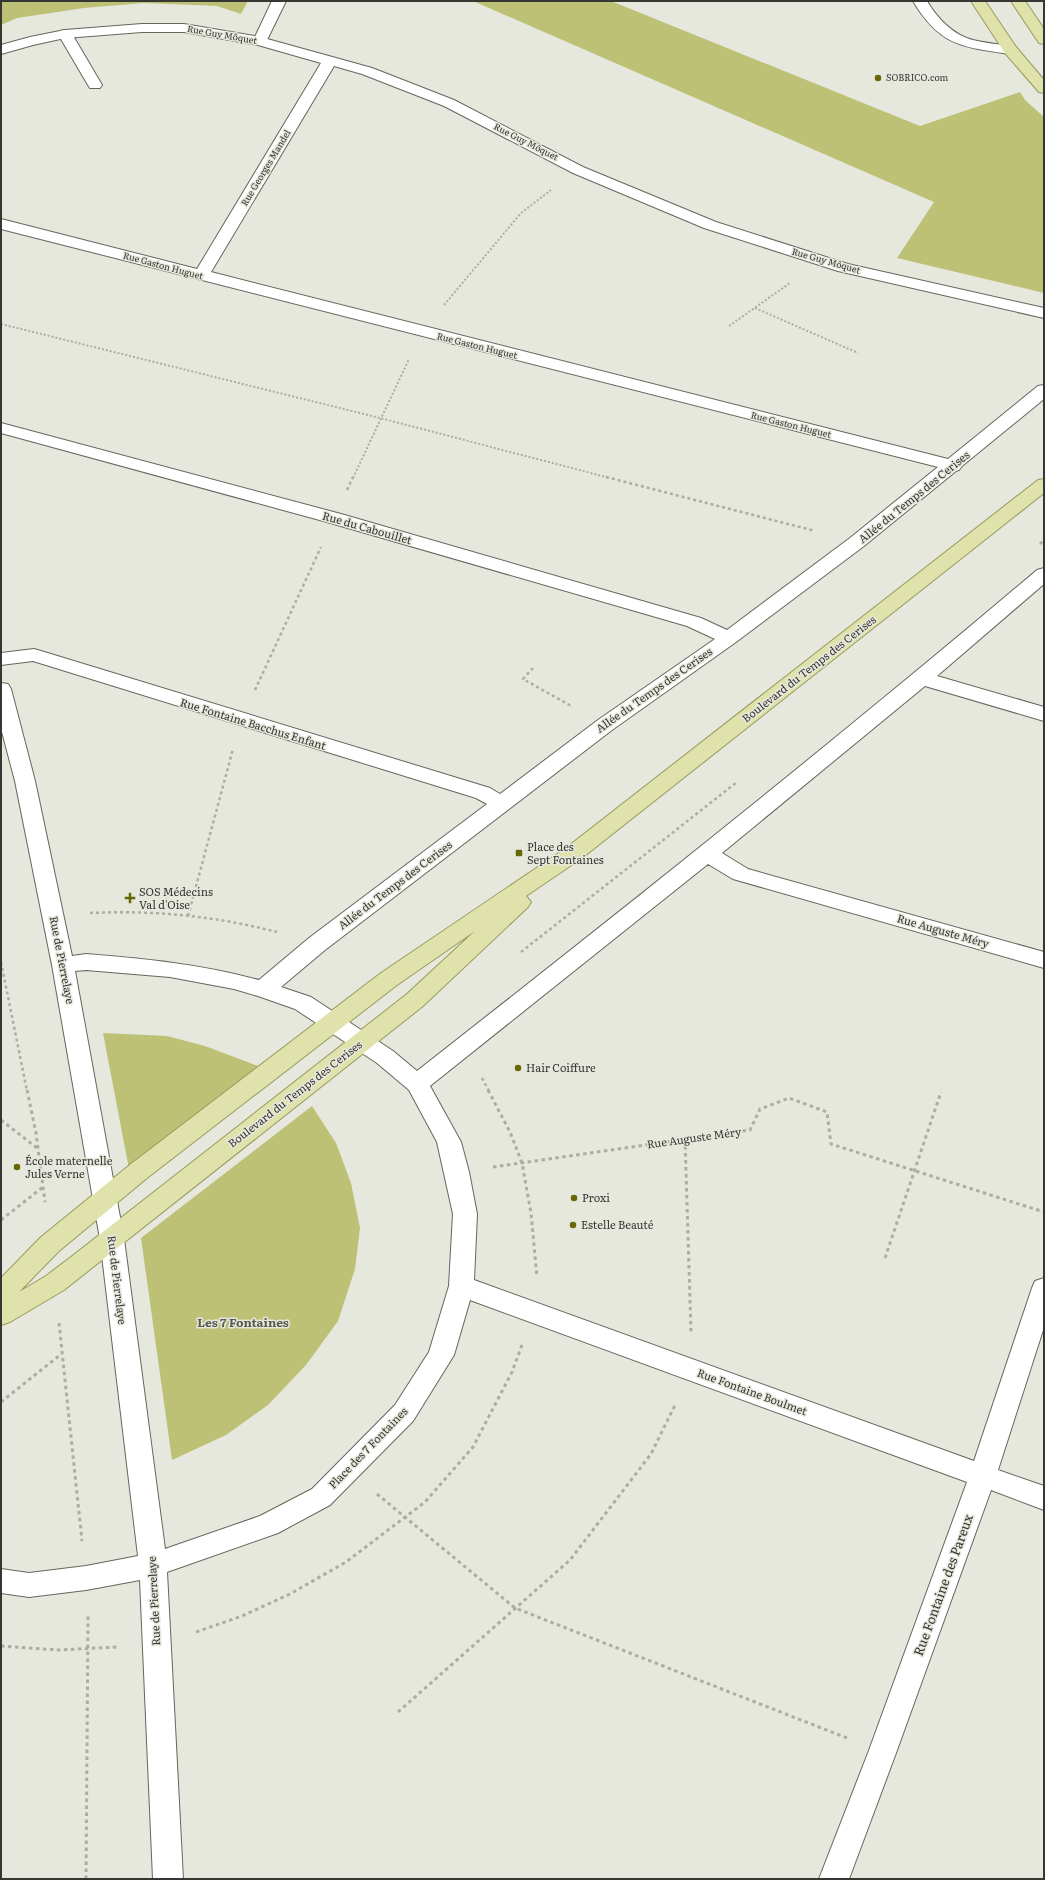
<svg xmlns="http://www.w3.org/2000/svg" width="1045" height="1880" font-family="Literata,serif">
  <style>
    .green { fill: #bdc176 }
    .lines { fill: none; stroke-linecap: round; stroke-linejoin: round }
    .lane-casing { stroke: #65665c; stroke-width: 2 }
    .street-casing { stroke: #65665c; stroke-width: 2 }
    .primary-casing { stroke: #979a5d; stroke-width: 2 }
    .path-far2 { stroke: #acada4; stroke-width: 2; stroke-dasharray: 2 2; stroke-linecap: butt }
    .path-far1 { stroke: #acada4; stroke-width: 2.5; stroke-dasharray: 3 3; stroke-linecap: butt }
    .path { stroke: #acada4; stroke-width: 3; stroke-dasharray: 3.5 3.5; stroke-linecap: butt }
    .lane { fill: #fff; fill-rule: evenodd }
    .street { fill: #fff; fill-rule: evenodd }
    .primary { fill: #e0e2ac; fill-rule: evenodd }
    .poi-dot { fill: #676805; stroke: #e7e8dd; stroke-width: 1.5 }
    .labels { text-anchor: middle; stroke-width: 3; stroke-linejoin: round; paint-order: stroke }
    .far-street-label { font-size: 9px; fill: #363732; stroke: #e7e8dd }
    .far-poi-label { font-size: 9px; fill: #363732; stroke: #e7e8dd; text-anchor: start }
    .street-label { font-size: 11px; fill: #363732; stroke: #e7e8dd }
    .poi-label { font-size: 11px; fill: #363732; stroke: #e7e8dd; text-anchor: start }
    .neighbourhood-label { font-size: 12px; font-weight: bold; fill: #58594f; stroke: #e7e8dd }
    .near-street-label { font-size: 13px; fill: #363732; stroke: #e7e8dd }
  </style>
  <rect width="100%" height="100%" fill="#e7e8dd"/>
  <g class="green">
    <polygon points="1,1 248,1 241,14 217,6 144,3 84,8 17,18 1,25"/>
    <polygon points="473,1 611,1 920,126 1020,92 1025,100 1044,117 1044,293 897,258 934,202"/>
    <polygon points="103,1033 167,1036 205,1046 258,1066 129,1169"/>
    <polygon points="312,1106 336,1143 351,1183 360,1228 355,1269 338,1321 306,1365 268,1405 226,1435 172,1460 141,1238"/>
  </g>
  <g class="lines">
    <defs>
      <g id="lane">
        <polygon points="272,1 286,1 265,44 255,44 253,41"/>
        <path d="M913 1H927C937 18 953 35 973 40 985 43 998 44 1010 46L1015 47 1017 50 1015 53 1010 54C962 47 940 46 913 1Z"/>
        <polygon points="65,30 70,31 72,34 102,85 100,88 90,88 88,85 58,34 60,31"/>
      </g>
      <path id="street" d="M142 24H184L260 37 372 68 454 100 583 167 716 222 848 264 1044 308V318L838 271 704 228 573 173 444 106 362 74 334 66 211 272 948 459 1038 386 1044 385V399L962 466 959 470 956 471 864 546 736 642 612 730 325 950 281 987 311 997 393 1051 417 1071C626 907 834 742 1037 570L1044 568V584L937 676 1044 707V721L925 686 722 853 748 869 1044 952V968L733 879 708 864 430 1086 461 1142 469 1172 477 1214 474 1280 974 1461 1032 1288 1035 1281 1044 1278V1327L998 1470 1044 1486V1510L991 1490 896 1753 849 1879H819L868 1753 967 1482 470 1300 454 1355 413 1421 330 1505 278 1533 167 1572 183 1879H153L140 1580 86 1590 29 1597 1 1593V1569L29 1573 86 1566 138 1556 100 1239 52 965 15 781 1 728V683L8 684 11 689 35 781 72 956 86 954C146 959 201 964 259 980L309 938 487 804 476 798 33 661 1 665V653L34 649 41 651 490 788 500 794 598 720 715 639 687 626 327 522 1 433V423L341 514 701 618 727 630 850 538 938 467 1 229V219L197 269 321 63 258 45 184 32H142L65 38 33 45 1 54V45L30 37 65 30ZM86 970 170 977 234 989 258 996 295 1009 377 1063 409 1090 437 1142 453 1214 449 1286 429 1352 395 1405 312 1489 260 1516 165 1549 124 1239 75 971Z"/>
      <g id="primary">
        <polygon points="971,1 985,1 1016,47 1044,80 1044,93 1039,92 1005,53"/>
        <polygon points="1011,1 1025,1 1044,29 1044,44 1039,43"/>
        <path d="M1044 479V493L582 858 526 896 531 902 528 907 423 1006 64 1290 10 1322 1 1325V1278L41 1237 131 1164 381 973 566 848 1038 480ZM475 931 407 994 71 1257 46 1276 19 1292 59 1251 147 1178 397 985Z"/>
      </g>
    </defs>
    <use href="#lane" class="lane-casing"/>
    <use href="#street" class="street-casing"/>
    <use href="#primary" class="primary-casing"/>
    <g class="path-far2">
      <polyline points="444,305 521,213 551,190"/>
      <polyline points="755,308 858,353"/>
      <polyline points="1,324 380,418 610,478"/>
      <polyline points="729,326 790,283"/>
      <polyline points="353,478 409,359"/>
    </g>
    <g class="path-far1">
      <polyline points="606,477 815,531"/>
      <polyline points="347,490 353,477"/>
      <polyline points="1040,544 1044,540"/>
      <polyline points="533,668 523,679 573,707"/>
      <polyline points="255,690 321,547"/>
      <path d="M90 913C154 910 215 916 277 932"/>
      <polyline points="188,916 233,749"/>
      <polyline points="521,952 737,782"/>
      <polyline points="1,962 27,1091"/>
      <polyline points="482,1078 489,1091"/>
    </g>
    <g class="path">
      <polyline points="27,1090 36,1133 45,1202"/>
      <polyline points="488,1090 510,1132 522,1163 531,1213 537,1277"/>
      <polyline points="1,1120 37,1148"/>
      <polyline points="685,1139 691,1332"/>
      <polyline points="493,1167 750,1130 760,1109 789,1098 827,1112 831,1144 1044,1212"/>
      <polyline points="1,1220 43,1187"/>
      <polyline points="885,1258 941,1092"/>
      <polyline points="59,1323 82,1541"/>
      <polyline points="1,1402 60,1355"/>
      <polyline points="377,1494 515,1608 847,1738"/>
      <polyline points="196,1632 242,1616 290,1594 346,1562 425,1502 473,1447 512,1372 522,1345"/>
      <polyline points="1,1646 59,1650 117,1647"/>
      <polyline points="398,1712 570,1560 651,1454 676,1403"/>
      <polyline points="86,1879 88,1616"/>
    </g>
    <use href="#lane" class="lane"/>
    <use href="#street" class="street"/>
    <use href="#primary" class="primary"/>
  </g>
  <g class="poi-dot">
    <circle cx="878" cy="78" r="4"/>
    <rect x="515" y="849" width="8" height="8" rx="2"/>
    <path d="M128 892h4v4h4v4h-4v4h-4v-4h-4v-4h4z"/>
    <circle cx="518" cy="1068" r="4"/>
    <circle cx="17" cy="1167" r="4"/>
    <circle cx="574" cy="1198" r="4"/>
    <circle cx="573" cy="1225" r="4"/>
  </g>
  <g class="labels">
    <g class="far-street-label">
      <text transform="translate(222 35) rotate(10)" y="3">Rue Guy Môquet</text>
      <text transform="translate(526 142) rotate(27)" y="3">Rue Guy Môquet</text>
      <text transform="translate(266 168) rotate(-59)" y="3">Rue Georges Mandel</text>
      <text transform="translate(826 261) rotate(16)" y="3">Rue Guy Môquet</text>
      <text transform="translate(163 266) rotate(15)" y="3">Rue Gaston Huguet</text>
      <text transform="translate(477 346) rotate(14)" y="3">Rue Gaston Huguet</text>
      <text transform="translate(791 425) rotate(14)" y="3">Rue Gaston Huguet</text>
    </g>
    <g class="far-poi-label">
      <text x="886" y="81">SOBRICO.com</text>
    </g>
    <g class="street-label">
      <text transform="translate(914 497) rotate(-39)" y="4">Allée du Temps des Cerises</text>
      <text transform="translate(367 528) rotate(16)" y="4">Rue du Cabouillet</text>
      <text transform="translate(809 669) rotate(-38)" y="4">Boulevard du Temps des Cerises</text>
      <text transform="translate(654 690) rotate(-35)" y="4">Allée du Temps des Cerises</text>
      <text transform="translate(253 724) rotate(17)" y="4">Rue Fontaine Bacchus Enfant</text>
      <text transform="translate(395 885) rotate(-37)" y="4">Allée du Temps des Cerises</text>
      <text transform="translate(943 931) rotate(16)" y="4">Rue Auguste Méry</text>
      <text transform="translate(62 960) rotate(79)" y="4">Rue de Pierrelaye</text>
      <text transform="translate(295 1094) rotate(-38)" y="4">Boulevard du Temps des Cerises</text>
      <text transform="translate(694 1138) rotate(-8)" y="4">Rue Auguste Méry</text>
      <text transform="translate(117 1280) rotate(83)" y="4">Rue de Pierrelaye</text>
      <text transform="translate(752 1392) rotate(20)" y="4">Rue Fontaine Boulmet</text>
      <text transform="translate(368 1448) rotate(-46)" y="4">Place des 7 Fontaines</text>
      <text transform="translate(154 1601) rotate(-93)" y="4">Rue de Pierrelaye</text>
    </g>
    <g class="poi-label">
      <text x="527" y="851">Place des<tspan x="527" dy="13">Sept Fontaines</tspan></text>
      <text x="139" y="896">SOS Médecins<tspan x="139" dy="13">Val d'Oise</tspan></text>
      <text x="526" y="1072">Hair Coiffure</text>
      <text x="25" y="1165">École maternelle<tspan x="25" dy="13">Jules Verne</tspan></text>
      <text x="582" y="1202">Proxi</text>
      <text x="581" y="1229">Estelle Beauté</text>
    </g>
    <g class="neighbourhood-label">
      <text x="243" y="1327">Les 7 Fontaines</text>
    </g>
    <g class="near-street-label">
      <text transform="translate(943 1585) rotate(-70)" y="5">Rue Fontaine des Pareux</text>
    </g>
  </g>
  <rect width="1045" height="1880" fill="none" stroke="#363732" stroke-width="4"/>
</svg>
